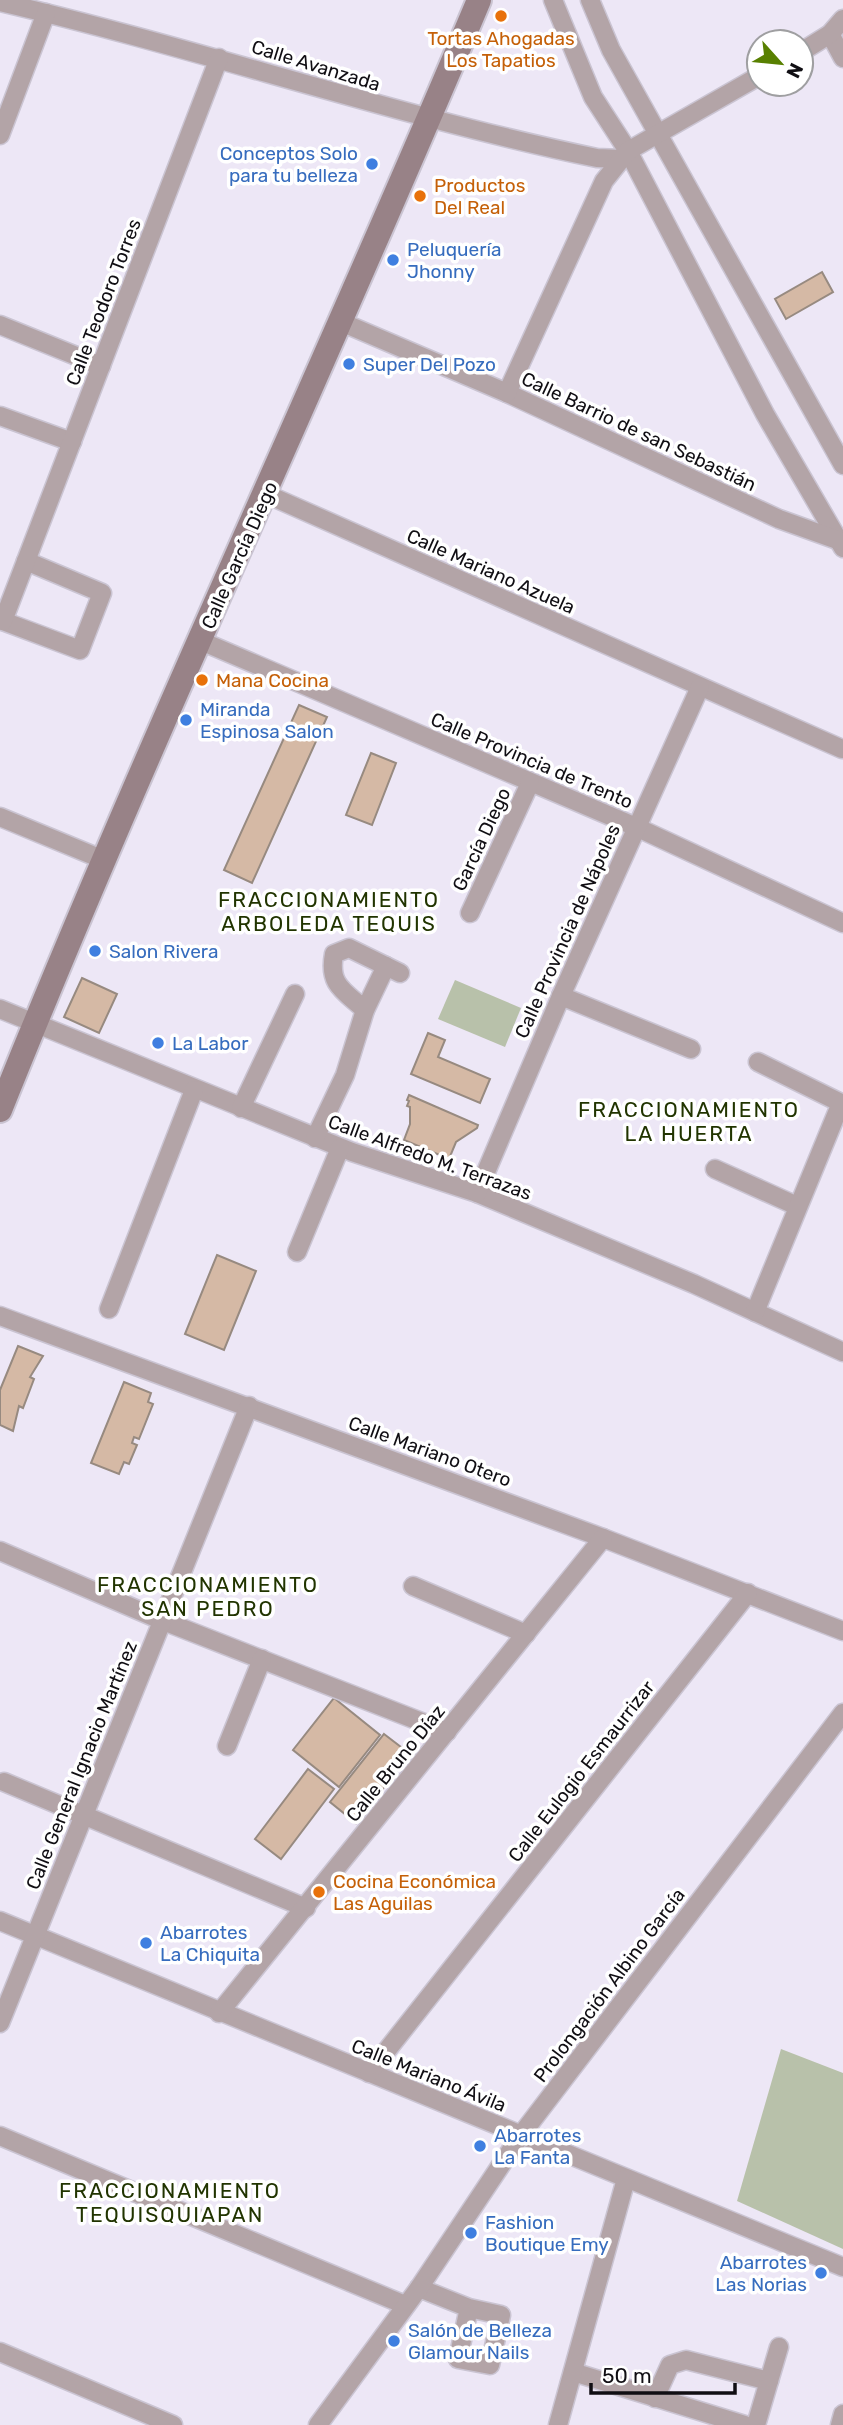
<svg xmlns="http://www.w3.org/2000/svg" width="843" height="2425" font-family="Rubik,sans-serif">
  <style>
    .green { fill: #b8c1aa }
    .building { fill: #d5b9a5; stroke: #978a80; stroke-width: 2 }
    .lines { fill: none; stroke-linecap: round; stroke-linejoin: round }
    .street-casing { stroke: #cac4d2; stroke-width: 21 }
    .secondary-casing { stroke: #cac4d2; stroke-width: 28 }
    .street { stroke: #b3a4a7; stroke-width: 18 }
    .secondary { stroke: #988287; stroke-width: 24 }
    .food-dot { fill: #e8710a; stroke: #fff; stroke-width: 2.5 }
    .shop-dot { fill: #3f7fe0; stroke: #fff; stroke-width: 2.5 }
    .labels { text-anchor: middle; stroke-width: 7; stroke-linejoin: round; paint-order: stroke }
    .food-label { font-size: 19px; fill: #c56008; stroke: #fff; text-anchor: start }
    .street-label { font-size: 19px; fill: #100e13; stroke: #fff }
    .shop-label { font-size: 19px; fill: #366cbe; stroke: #fff; text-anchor: start }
    .neighbourhood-label { font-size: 21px; letter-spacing: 2px; fill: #213400; stroke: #fff }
  </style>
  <rect width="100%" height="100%" fill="#ede7f6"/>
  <g class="green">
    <polygon points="455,980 521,1008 505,1047 438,1019"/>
    <polygon points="781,2049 843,2073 843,2249 737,2201"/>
  </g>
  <g class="building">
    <polygon points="822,272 833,292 786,319 775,299"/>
    <polygon points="299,705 327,717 252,883 224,870"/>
    <polygon points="371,753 396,763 372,825 346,815"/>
    <polygon points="82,978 117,994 99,1033 64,1017"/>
    <polygon points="428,1033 445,1040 438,1057 490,1079 480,1103 411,1074"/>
    <polygon points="409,1095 478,1125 477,1128 456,1142 449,1159 404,1140 410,1124 410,1107 407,1106 409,1101 407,1100"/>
    <polygon points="217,1255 256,1271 224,1350 185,1334"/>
    <polygon points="18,1346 43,1356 30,1377 34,1379 23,1408 19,1406 13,1431 0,1425 0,1390"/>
    <polygon points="124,1382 151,1393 148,1402 153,1404 139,1439 134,1437 132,1443 137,1445 129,1464 124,1462 119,1474 91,1463"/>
    <polygon points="334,1698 380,1735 339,1787 293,1750"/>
    <polygon points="384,1734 410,1754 356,1823 330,1802"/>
    <polygon points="308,1769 334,1789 281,1859 255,1839"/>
  </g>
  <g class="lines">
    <defs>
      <g id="street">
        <polyline points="553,0 593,97 628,151 765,414 843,548"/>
        <polyline points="590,0 611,50 843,465"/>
        <path d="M0 2C201 49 395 116 597 158L621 159"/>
        <polyline points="830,34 843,58"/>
        <polyline points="801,52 830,34 843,19"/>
        <polyline points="0,135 46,13"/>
        <polyline points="341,322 507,393 779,519 843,542"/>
        <polyline points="0,325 101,366"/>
        <polyline points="507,393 604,181 628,151 759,76"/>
        <polyline points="0,416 72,442"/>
        <polyline points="266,494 842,749"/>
        <polyline points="0,620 80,650 102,593 26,561"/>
        <polyline points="3,621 219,58"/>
        <polyline points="201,641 636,827 843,923"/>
        <polyline points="0,817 104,860"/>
        <polyline points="470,913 530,783"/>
        <polyline points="561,996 691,1049"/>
        <polyline points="0,1009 352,1152 477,1193 694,1284 843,1352"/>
        <path d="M365 1010C344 991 328 985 334 954L349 948 400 973"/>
        <polyline points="241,1108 295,994"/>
        <polyline points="315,1138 345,1075 365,1010 386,966"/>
        <polyline points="715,1169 797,1206"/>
        <polyline points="477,1193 561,996 700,687"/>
        <polyline points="297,1252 340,1148"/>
        <polyline points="109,1309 194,1090"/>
        <polyline points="755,1312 841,1103 758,1062"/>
        <polyline points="0,1316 603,1538 843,1631"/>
        <polyline points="0,1551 161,1620 447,1732"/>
        <polyline points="413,1586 526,1634"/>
        <polyline points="227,1746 262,1659"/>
        <polyline points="4,1782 306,1908"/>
        <polyline points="0,1921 843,2267"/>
        <polyline points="219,2013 603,1538"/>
        <polyline points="0,2023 249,1406"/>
        <polyline points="369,2073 748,1593"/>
        <polyline points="0,2136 405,2305"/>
        <polyline points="419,2288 469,2308 501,2315 490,2365 458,2359 469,2308"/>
        <polyline points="0,2352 173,2425"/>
        <polyline points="573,2372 745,2425"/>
        <polyline points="655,2398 670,2365 686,2360 769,2381"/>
        <polyline points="318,2425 419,2288 521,2135 843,1713"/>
        <polyline points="558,2425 626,2179"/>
        <polyline points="756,2425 779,2347"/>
        <polyline points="840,2425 843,2414"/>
      </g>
      <path id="secondary" d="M0 1110C150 736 323 372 479 0"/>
    </defs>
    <use href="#street" class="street-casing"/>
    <use href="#secondary" class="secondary-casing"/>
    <use href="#street" class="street"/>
    <use href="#secondary" class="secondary"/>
  </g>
  <g class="food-dot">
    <circle cx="501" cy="16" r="7"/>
    <circle cx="420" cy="196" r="7"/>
    <circle cx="202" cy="680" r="7"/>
    <circle cx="319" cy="1892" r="7"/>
  </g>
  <g class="shop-dot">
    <circle cx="372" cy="164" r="7"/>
    <circle cx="393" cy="260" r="7"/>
    <circle cx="349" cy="364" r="7"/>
    <circle cx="186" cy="720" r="7"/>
    <circle cx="95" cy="951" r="7"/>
    <circle cx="158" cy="1043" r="7"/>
    <circle cx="146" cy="1943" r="7"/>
    <circle cx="480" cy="2146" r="7"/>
    <circle cx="471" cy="2233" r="7"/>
    <circle cx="821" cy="2273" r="7"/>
    <circle cx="394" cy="2341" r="7"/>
  </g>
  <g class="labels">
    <g class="food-label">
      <text x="501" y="45" text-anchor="middle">Tortas Ahogadas<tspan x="501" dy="22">Los Tapatios</tspan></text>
      <text x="434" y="192">Productos<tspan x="434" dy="22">Del Real</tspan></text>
      <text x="216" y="687">Mana Cocina</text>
      <text x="333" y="1888">Cocina Económica<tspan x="333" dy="22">Las Aguilas</tspan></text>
    </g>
    <g class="street-label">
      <text transform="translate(316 65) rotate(17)" y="7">Calle Avanzada</text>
      <text transform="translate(103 302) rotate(-69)" y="7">Calle Teodoro Torres</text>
      <text transform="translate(639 431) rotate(25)" y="7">Calle Barrio de san Sebastián</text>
      <text transform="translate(239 555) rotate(-66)" y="7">Calle García Diego</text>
      <text transform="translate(491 571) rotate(24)" y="7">Calle Mariano Azuela</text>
      <text transform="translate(532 760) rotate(23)" y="7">Calle Provincia de Trento</text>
      <text transform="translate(481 839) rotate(-65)" y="7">García Diego</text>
      <text transform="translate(567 931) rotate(-66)" y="7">Calle Provincia de Nápoles</text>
      <text transform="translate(430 1157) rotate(20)" y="7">Calle Alfredo M. Terrazas</text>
      <text transform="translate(430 1451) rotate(20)" y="7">Calle Mariano Otero</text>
      <text transform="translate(395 1763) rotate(-51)" y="7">Calle Bruno Díaz</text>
      <text transform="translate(81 1765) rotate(-68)" y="7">Calle General Ignacio Martínez</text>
      <text transform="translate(581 1771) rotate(-52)" y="7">Calle Eulogio Esmaurrizar</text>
      <text transform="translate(609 1985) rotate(-53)" y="7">Prolongación Albino García</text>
      <text transform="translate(429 2075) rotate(22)" y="7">Calle Mariano Ávila</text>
    </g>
    <g class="shop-label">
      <text x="358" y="160" text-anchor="end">Conceptos Solo<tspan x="358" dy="22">para tu belleza</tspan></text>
      <text x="407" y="256">Peluquería<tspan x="407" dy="22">Jhonny</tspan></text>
      <text x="363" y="371">Super Del Pozo</text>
      <text x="200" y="716">Miranda<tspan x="200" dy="22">Espinosa Salon</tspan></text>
      <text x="109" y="958">Salon Rivera</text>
      <text x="172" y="1050">La Labor</text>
      <text x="160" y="1939">Abarrotes<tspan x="160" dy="22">La Chiquita</tspan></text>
      <text x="494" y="2142">Abarrotes<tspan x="494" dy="22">La Fanta</tspan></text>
      <text x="485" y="2229">Fashion<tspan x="485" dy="22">Boutique Emy</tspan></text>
      <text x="807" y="2269" text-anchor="end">Abarrotes<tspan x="807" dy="22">Las Norias</tspan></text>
      <text x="408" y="2337">Salón de Belleza<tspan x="408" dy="22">Glamour Nails</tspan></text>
    </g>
    <g class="neighbourhood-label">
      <text x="329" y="907">FRACCIONAMIENTO<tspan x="329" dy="24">ARBOLEDA TEQUIS</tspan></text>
      <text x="689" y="1117">FRACCIONAMIENTO<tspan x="689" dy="24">LA HUERTA</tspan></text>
      <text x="208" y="1592">FRACCIONAMIENTO<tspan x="208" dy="24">SAN PEDRO</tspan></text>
      <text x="170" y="2198">FRACCIONAMIENTO<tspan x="170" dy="24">TEQUISQUIAPAN</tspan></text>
    </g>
  </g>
  <g transform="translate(780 63) rotate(117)"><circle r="33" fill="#ffffff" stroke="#9f9fa1" stroke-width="2"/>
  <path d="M0-5L12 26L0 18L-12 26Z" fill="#588001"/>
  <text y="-10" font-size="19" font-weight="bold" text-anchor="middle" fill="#100e13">N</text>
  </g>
  <path d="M591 2383v10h144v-10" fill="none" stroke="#100e13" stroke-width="3.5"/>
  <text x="602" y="2383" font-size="21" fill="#100e13" stroke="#ffffff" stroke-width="5" paint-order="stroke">50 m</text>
</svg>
